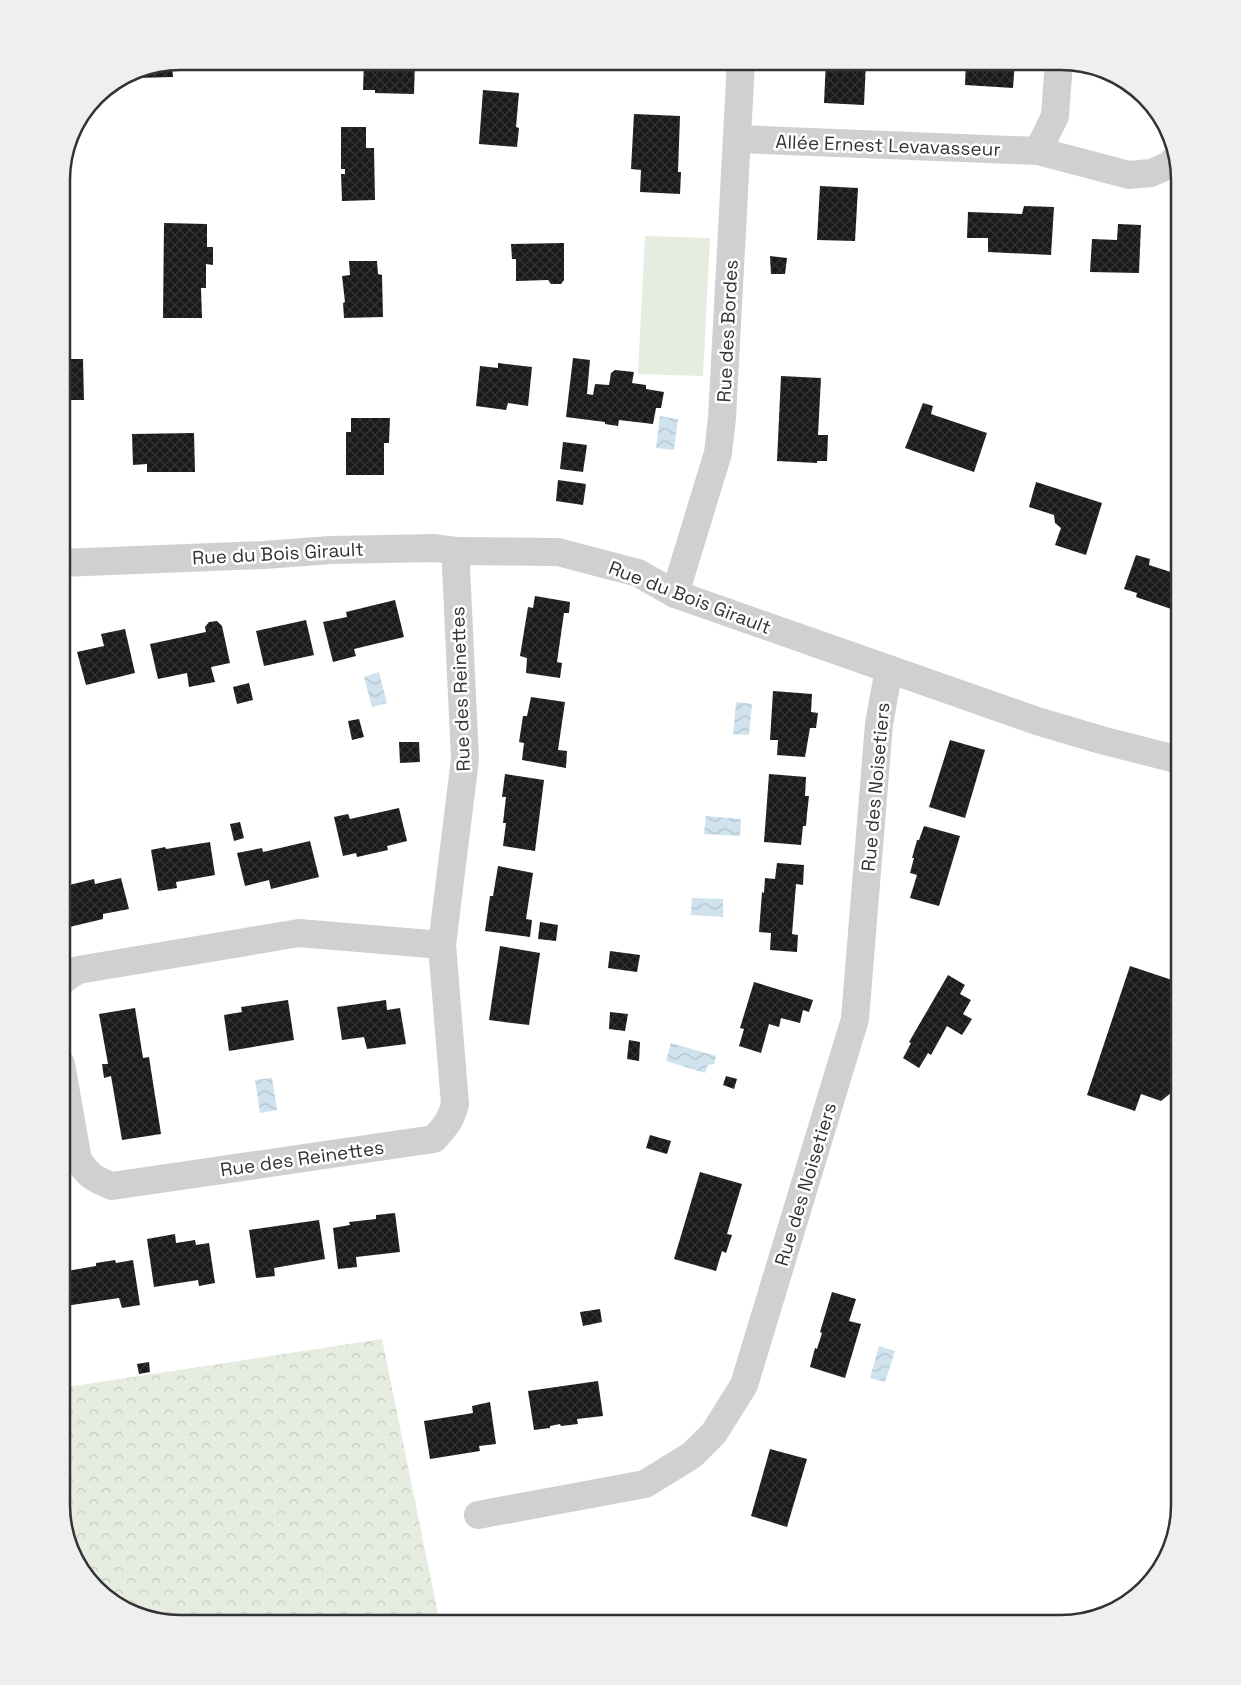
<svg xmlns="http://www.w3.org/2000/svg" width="1241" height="1685" font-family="'Space Grotesk',sans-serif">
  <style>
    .grass { fill: #e6ecdf }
    .forest { fill: url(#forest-crowns) }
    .water { fill: url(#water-waves) }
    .building { fill: url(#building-cross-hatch) }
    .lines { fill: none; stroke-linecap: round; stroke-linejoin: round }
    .minor { stroke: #d0d0d0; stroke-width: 28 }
    .labels { text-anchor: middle; stroke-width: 5; stroke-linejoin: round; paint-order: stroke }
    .street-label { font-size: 19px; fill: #333; stroke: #fff }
    .rim { fill: none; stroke: #333; stroke-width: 2.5 }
  </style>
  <defs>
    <pattern id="forest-crowns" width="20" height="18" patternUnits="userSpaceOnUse" patternTransform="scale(1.25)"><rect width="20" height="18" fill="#e6ecdf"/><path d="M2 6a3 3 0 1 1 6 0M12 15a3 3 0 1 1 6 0" fill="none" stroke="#c6cbc0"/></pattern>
    <pattern id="water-waves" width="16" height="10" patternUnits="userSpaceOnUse" patternTransform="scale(1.25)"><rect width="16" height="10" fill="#cfe2ee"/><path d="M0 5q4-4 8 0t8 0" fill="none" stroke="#b2c2cd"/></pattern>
    <pattern id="building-cross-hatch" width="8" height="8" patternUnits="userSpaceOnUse" patternTransform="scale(1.25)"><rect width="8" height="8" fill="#1a1a1a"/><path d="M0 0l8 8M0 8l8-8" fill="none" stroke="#333"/></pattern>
  </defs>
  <rect width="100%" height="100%" fill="#fff"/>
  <polygon class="grass" points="645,236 710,238 703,376 638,374"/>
  <polygon class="forest" points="382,1339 440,1624 173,1624 120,1608 77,1565 61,1505 61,1388"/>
  <g class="water">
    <polygon points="660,416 678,419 674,450 656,448"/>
    <polygon points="379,672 387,703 372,707 364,677"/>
    <polygon points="736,702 752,704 749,735 733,734"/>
    <polygon points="706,816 741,819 740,836 704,834"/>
    <polygon points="692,898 723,899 723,917 691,915"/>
    <polygon points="671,1043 716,1056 714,1064 708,1065 705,1073 666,1061"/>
    <polygon points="272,1078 277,1110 260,1113 255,1080"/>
    <polygon points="879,1346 895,1351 885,1382 870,1378"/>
  </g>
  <g class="building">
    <polygon points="377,61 415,61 414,94 375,93 375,90 363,90 364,63 377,63"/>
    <polygon points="826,61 866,61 864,105 824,103"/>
    <polygon points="966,61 1015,61 1013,88 965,85"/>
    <polygon points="172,63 173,77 136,78 135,70"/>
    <polygon points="483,90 519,93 516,127 519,128 517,147 479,144"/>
    <polygon points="634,114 680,116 678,172 681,172 680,194 640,192 641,170 631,169"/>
    <polygon points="341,127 366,127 366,148 374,148 375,200 342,201 341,174 345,174 345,169 341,169"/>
    <polygon points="820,186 858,188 855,241 817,240"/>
    <polygon points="1024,206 1054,207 1051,255 988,252 988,238 967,238 968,212 1022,214"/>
    <polygon points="164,223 207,224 207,247 213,247 213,265 206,264 206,288 201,288 202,318 163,318"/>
    <polygon points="1118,224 1141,225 1139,273 1090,272 1092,239 1117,240"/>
    <polygon points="564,243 564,280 561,284 551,284 548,280 516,281 516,259 512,259 511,244"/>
    <polygon points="770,256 787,258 785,274 771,274"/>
    <polygon points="349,261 377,261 378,274 382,275 383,317 344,318 343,303 345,302 342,276 350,275"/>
    <polygon points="1174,280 1180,280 1180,307 1173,307"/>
    <polygon points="573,358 590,360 587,394 593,395 595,384 609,385 611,373 615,370 634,372 632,383 646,385 646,389 664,392 661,408 656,408 653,424 619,420 618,426 605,424 605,422 566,417"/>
    <polygon points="61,359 83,359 84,400 61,400"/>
    <polygon points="498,363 532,367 528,406 508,403 506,410 476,406 480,366 498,368"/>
    <polygon points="781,376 821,378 818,435 828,435 827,461 817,461 817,463 777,461"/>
    <polygon points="923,403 933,406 931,414 987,433 974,472 905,448"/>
    <polygon points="351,418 390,418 389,443 384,443 384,475 346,475 346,432 351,432"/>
    <polygon points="194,433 195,472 147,472 147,464 133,465 132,434"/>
    <polygon points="563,442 587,445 583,472 560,469"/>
    <polygon points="558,480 586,484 583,505 556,501"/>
    <polygon points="1036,482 1102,503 1086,555 1055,545 1061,528 1055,523 1054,515 1029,507"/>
    <polygon points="1136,555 1150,559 1149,565 1180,575 1180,612 1136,597 1137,593 1124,589"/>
    <polygon points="535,596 570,602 569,613 564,613 557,662 562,663 560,678 526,673 527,658 520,656 528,607 533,608"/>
    <polygon points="395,600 404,637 354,649 356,656 333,662 323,622 347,617 346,612"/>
    <polygon points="306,620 314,655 264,666 256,631"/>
    <polygon points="217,621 222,626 230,663 211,667 215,682 189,687 187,673 158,679 150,644 206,632 205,627 209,622"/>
    <polygon points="125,629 135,673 86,685 77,652 104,646 101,634"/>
    <polygon points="249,683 253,700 237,704 233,687"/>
    <polygon points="773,691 812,694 811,712 818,713 816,728 810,728 805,757 777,755 778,740 770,740"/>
    <polygon points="531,697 565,702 558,750 567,751 566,768 522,760 524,743 519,742 523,716 527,716"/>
    <polygon points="359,719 364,737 352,740 348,721"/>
    <polygon points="950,740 985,750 965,818 929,807"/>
    <polygon points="399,742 419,742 420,762 400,763"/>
    <polygon points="505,774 544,780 535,851 503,846 506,823 503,823 506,797 502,797"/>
    <polygon points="769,774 806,777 805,796 809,796 807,814 806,826 803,826 801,845 764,842"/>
    <polygon points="399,808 407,841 387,846 388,850 357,857 356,853 343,856 334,817 348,814 350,819"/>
    <polygon points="240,822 244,838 234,841 230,824"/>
    <polygon points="924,826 960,836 939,906 910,898 917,875 910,873 914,858 912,858 917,840 919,840"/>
    <polygon points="310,841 319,877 271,889 269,880 245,886 237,853 262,848 263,852"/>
    <polygon points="210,842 215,875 176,882 177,888 158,891 151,850 165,847 166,849"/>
    <polygon points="777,863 804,865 803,885 796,884 792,934 798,935 797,952 770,950 771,933 759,932 762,892 764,893 765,878 775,879"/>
    <polygon points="498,866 533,873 526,919 532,920 530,937 485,931 490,896 493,896"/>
    <polygon points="121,878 129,909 103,914 103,919 61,929 61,887 94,879 95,884"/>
    <polygon points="540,922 558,925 556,941 538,939"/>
    <polygon points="500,946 540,953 529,1025 489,1020"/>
    <polygon points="610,951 640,955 637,972 608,968"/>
    <polygon points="1130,966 1178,982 1172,1000 1180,1003 1180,1076 1177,1078 1172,1092 1161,1101 1141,1094 1135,1111 1087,1095"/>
    <polygon points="948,975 965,985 960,994 971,1000 963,1014 972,1019 962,1035 947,1026 931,1055 928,1053 919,1068 903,1058 911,1043 909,1042"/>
    <polygon points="754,982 813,1000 809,1012 803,1010 800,1023 781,1018 779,1027 769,1024 761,1053 739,1046 744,1029 740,1028"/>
    <polygon points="288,1000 294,1040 229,1051 224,1015 242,1012 241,1007"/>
    <polygon points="386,1000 387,1010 400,1008 406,1044 367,1049 364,1037 342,1040 337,1007"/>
    <polygon points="135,1008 143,1058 149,1057 161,1134 122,1140 111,1076 104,1078 102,1064 108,1064 99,1014"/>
    <polygon points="610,1012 628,1014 625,1031 609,1029"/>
    <polygon points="629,1040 640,1042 639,1061 627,1059"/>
    <polygon points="726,1076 737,1079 734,1089 723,1085"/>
    <polygon points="650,1135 671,1141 667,1154 646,1148"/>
    <polygon points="700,1172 742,1184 727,1234 732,1235 726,1253 722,1251 716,1271 674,1259"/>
    <polygon points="395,1213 400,1252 356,1257 357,1267 338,1269 333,1228 350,1225 349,1222 376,1219 376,1215"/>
    <polygon points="319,1220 325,1259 274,1268 275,1276 256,1278 249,1230"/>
    <polygon points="175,1234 176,1243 195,1240 196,1245 209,1243 215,1283 199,1286 198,1280 154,1287 147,1239"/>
    <polygon points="115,1260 116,1263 133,1260 140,1305 122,1308 119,1298 65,1306 61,1285 61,1272 96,1266 96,1263"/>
    <polygon points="832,1292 856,1299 849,1321 861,1324 845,1378 810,1367 815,1348 817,1349 822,1333 820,1332"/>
    <polygon points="600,1309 602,1322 583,1326 580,1312"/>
    <polygon points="149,1362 150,1372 139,1374 137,1364"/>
    <polygon points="598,1381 603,1416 577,1419 578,1424 561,1426 560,1424 550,1426 550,1428 534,1430 528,1391"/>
    <polygon points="490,1402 496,1444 479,1446 480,1451 430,1459 424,1421 473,1413 472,1406"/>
    <polygon points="770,1449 807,1459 787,1527 751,1516"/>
  </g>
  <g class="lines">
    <g class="minor">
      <polyline points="737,139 1038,151 1129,175 1151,173 1172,164 1174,160"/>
      <polyline points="1038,151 1055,116 1059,61"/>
      <polyline points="61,563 264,555 331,550 435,548 457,551 558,552 638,573 675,594 1037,721 1101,740 1180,760"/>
      <polyline points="675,594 718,453 722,418 741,61"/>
      <polyline points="61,982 67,977 78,970 299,933 442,945"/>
      <path d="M61 1064 78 1160C89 1176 94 1179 112 1186L434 1139C445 1127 451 1120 455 1104L442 945 465 759 456 567 457 551"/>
      <polyline points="478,1515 645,1484 692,1455 714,1433 744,1385 855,1019 879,724 889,669"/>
    </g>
  </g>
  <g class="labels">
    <g class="street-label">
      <text transform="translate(888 145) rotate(2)" y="7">Allée Ernest Levavasseur</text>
      <text transform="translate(727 331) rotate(-87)" y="7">Rue des Bordes</text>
      <text transform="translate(278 553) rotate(-3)" y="7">Rue du Bois Girault</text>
      <text transform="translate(690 597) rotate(21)" y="7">Rue du Bois Girault</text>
      <text transform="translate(460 689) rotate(-92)" y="7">Rue des Reinettes</text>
      <text transform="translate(875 787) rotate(-85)" y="7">Rue des Noisetiers</text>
      <text transform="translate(302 1158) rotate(-8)" y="7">Rue des Reinettes</text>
      <text transform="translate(805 1184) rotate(-73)" y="7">Rue des Noisetiers</text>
    </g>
  </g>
  <path d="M0 0H1241V1685H0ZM180 70H1061A110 110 0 0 1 1171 180V1505A110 110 0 0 1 1061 1615H180A110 110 0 0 1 70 1505V180A110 110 0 0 1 180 70Z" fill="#efefef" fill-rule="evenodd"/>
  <path class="rim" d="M180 70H1061A110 110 0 0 1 1171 180V1505A110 110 0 0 1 1061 1615H180A110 110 0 0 1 70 1505V180A110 110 0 0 1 180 70Z"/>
</svg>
